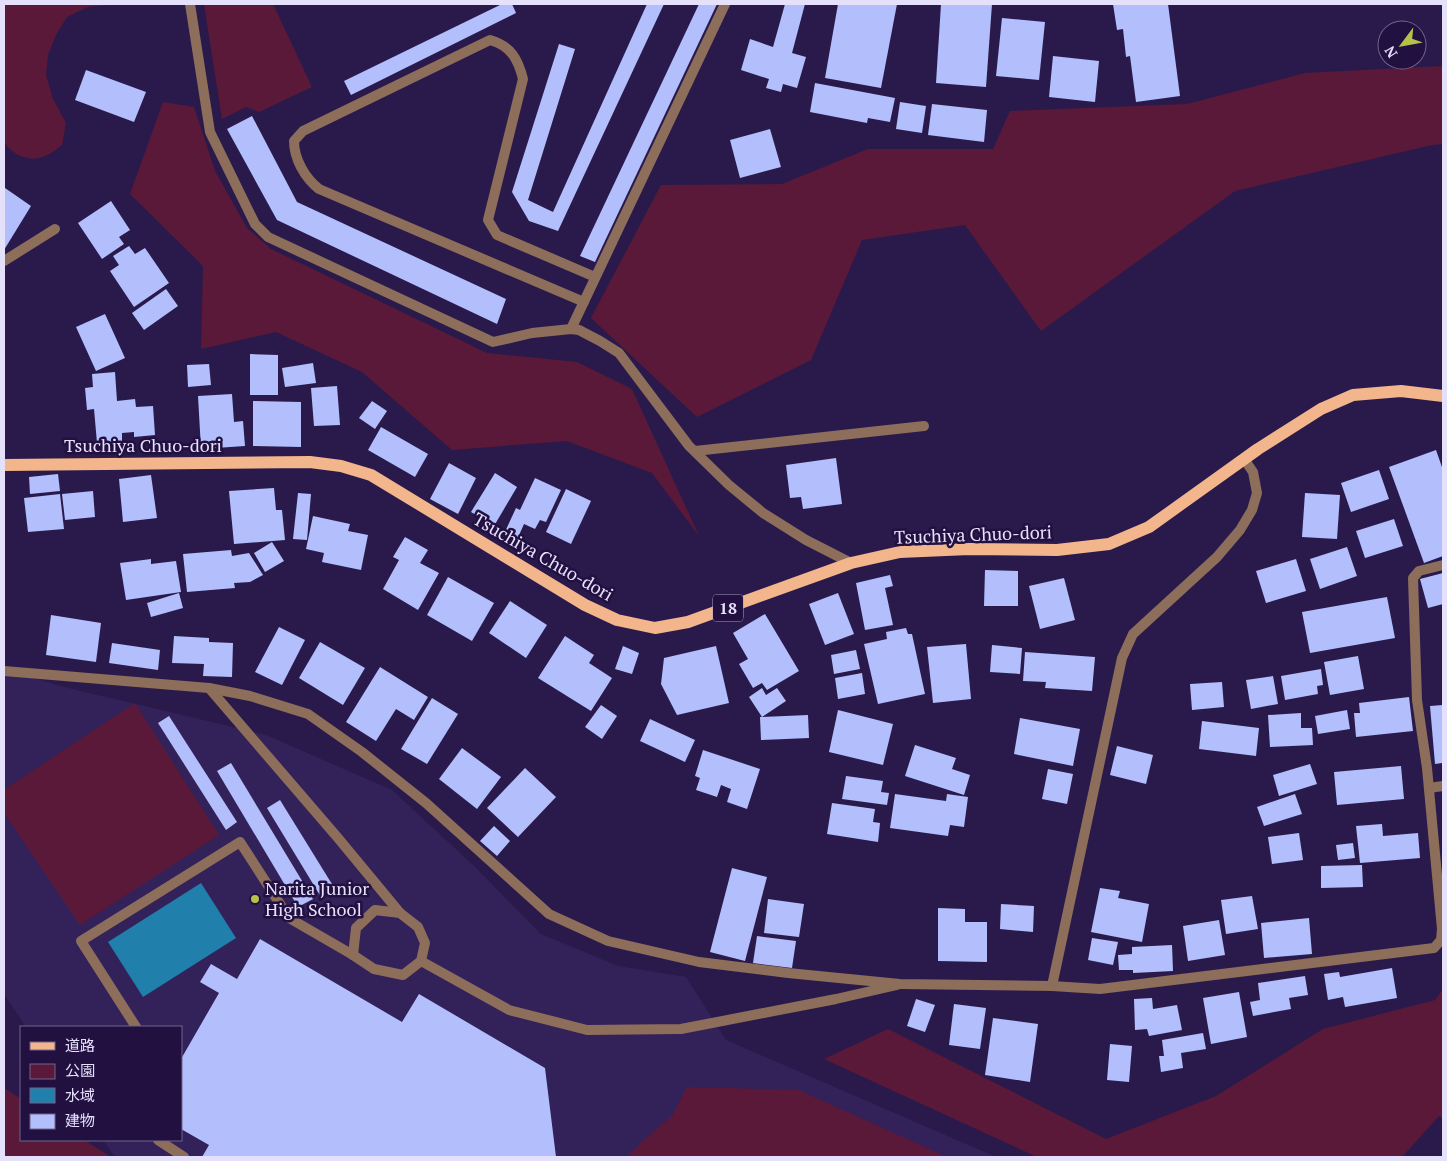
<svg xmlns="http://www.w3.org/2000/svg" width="1447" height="1161" font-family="'PT Serif','Noto Sans JP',serif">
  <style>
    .built { fill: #33215a }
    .green { fill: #5a1938 }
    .water { fill: #217fac }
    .building { fill: #b2bffc }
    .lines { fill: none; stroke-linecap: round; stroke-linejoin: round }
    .lane { stroke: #8c6e5a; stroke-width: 10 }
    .street { stroke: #8c6e5a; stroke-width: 10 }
    .primary { stroke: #f3b58b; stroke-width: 12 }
    .poi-dot { fill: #b5c249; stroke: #211040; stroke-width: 2 }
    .labels { text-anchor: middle; stroke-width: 5; stroke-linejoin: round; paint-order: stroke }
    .shield { fill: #211040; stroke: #aba2c3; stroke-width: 1 }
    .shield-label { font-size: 16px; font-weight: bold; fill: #e6e1fb }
    .street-label { font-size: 18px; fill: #e6e1fb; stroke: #211040 }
    .poi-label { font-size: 18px; fill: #e6e1fb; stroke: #211040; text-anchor: start }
  </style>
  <rect width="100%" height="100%" fill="#2a1a4b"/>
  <polygon class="built" points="4,669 64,687 266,735 392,790 473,865 541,934 618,966 686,977 726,1040 996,1157 115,1157 103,1140 181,1140 181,1027 26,1027 4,994"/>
  <g class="green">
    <path d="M4 4H118L88 7 67 17 56 35 48 55 46 75 53 99 66 123 62 145C57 149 51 154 45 156 29 163 13 155 4 142Z"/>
    <polygon points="204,4 273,4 312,87 259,112 246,107 222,119"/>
    <polygon points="1443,66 1443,144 1432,145 1235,191 1041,331 965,225 862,240 811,360 697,417 591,318 661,185 782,184 868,149 993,149 1010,111 1187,104 1305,73"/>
    <polygon points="163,102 194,107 215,171 247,228 271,249 487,353 577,362 632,389 699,536 652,473 567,441 452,450 362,372 276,332 201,349 203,266 130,194"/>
    <polygon points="135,703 219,835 80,925 4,813 5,789"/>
    <polygon points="1443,989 1443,1118 1439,1116 1402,1157 1037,1157 824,1059 888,1029 1106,1139 1216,1096 1323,1029 1435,1000"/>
    <polygon points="687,1087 799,1090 947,1157 626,1157 654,1131 672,1116"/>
    <polygon points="4,1088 21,1099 21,1140 84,1140 111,1157 4,1157"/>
  </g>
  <polygon class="water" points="201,883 236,938 143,997 108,942"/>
  <g class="building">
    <polygon points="502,4 512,4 516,13 351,95 344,81"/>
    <polygon points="647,4 664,4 558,231 529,221 512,192 559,44 575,49 528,200 553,212"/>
    <polygon points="699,4 717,4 595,262 580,256"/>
    <polygon points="785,4 805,4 792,53 806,57 797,88 783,84 781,92 766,88 769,79 741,70 750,39 773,47"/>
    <polygon points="838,4 897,4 881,88 825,78"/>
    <polygon points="941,4 992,4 986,87 936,83"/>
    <polygon points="1113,4 1168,4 1180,96 1136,102 1130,56 1126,57 1123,29 1117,30"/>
    <polygon points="1002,18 1045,22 1039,80 996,76"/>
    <polygon points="1053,56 1099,61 1095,102 1049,97"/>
    <polygon points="86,70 146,92 134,122 75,100"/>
    <polygon points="815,83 895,98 890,122 868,118 867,123 810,112"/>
    <polygon points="900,102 926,106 922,133 896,129"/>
    <polygon points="932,104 987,110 984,142 928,135"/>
    <polygon points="252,116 297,202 506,299 497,324 277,220 227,129"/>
    <polygon points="770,129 781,167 740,178 730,140"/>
    <polygon points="5,188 31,206 4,250 4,190"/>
    <polygon points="111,201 130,230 119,237 124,244 102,259 78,223"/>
    <polygon points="129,246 135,254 145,248 169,283 134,307 110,271 119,265 113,256"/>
    <polygon points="166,289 178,306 144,330 132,313"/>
    <polygon points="105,314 125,358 96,371 76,327"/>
    <polygon points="250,354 278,355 278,395 250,395"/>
    <polygon points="313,363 316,383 285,387 282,368"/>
    <polygon points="209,364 211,385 188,387 187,365"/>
    <polygon points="115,372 117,401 135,399 136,407 153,406 155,435 134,437 134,432 122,433 122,441 97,443 94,409 87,410 85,388 93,387 92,374"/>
    <polygon points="337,386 340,425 314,426 311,388"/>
    <polygon points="232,394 234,422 243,421 245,446 201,449 198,396"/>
    <polygon points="253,401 301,402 301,447 253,446"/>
    <polygon points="372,401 387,411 375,429 359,418"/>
    <polygon points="381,427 428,454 415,477 368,450"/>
    <polygon points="1436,450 1443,470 1443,556 1424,563 1389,467"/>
    <polygon points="836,458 842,504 803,509 801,497 790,498 786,465"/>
    <polygon points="449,463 476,478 458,514 430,499"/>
    <polygon points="1379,470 1389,499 1351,512 1341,483"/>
    <polygon points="495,473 517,487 494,526 471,512"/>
    <polygon points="58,474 60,491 30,494 29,477"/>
    <polygon points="151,475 157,518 123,522 119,479"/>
    <polygon points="535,478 561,490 546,522 540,520 535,529 524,524 516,542 503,536 516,508 520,510"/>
    <polygon points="274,488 276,510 282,510 285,540 234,544 229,491"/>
    <polygon points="566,489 591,501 571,544 546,532"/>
    <polygon points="93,491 95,517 65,520 62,494"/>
    <polygon points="298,493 311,494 307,540 293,539"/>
    <polygon points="1305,493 1340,495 1337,539 1302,537"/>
    <polygon points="60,494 64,529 28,532 24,498"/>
    <polygon points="313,516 350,524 348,531 368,535 361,570 322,562 324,553 306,549"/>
    <polygon points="1394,519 1403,546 1365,558 1356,531"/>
    <polygon points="405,537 428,550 420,563 439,573 418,610 383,589 399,560 393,557"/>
    <polygon points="272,542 284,561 265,572 254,553"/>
    <polygon points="1347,547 1357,576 1320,589 1310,559"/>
    <polygon points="231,550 232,556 249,553 263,575 250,582 234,583 235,588 187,592 183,554"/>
    <polygon points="151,559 151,564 176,561 181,592 126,600 120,563"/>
    <polygon points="1296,559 1306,591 1266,603 1256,571"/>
    <polygon points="985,570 1018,571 1018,606 984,606"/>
    <polygon points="1443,573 1443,604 1428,608 1420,579"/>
    <polygon points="890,575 893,586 885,588 893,625 865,630 856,583"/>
    <polygon points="448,577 494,603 472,641 427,615"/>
    <polygon points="1064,578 1075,620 1040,629 1029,586"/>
    <polygon points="179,593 183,608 151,617 147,603"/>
    <polygon points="838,593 854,634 825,645 809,604"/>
    <polygon points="1387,597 1395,638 1310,653 1302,612"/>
    <polygon points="510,601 547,625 526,658 489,633"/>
    <polygon points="765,614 799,671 767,690 762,683 753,688 739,664 748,659 733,633"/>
    <polygon points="51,615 101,623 96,662 46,655"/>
    <polygon points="279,627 305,640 282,685 255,672"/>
    <polygon points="906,628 908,634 912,634 925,694 878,704 864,644 887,639 886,632"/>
    <polygon points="174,636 209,638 209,642 233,643 232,677 203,676 204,664 172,663"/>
    <polygon points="565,636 594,655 589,663 612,678 591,711 538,678"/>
    <polygon points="320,642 365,668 343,705 299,678"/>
    <polygon points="112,643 160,650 158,670 109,663"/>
    <polygon points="966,644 971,699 933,703 927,647"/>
    <polygon points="992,645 1022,648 1020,674 990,672"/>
    <polygon points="623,646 639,653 632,674 615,669"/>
    <polygon points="716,646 729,703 677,715 661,684 664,658"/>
    <polygon points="856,650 860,669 834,674 831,655"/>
    <polygon points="1025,652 1095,657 1092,691 1045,688 1046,682 1023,681"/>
    <polygon points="1358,656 1364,689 1330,695 1324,662"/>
    <polygon points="380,667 428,697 414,720 396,709 376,741 346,722"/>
    <polygon points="1321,669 1323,685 1317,686 1318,694 1285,700 1281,676"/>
    <polygon points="862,673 865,694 838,699 835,678"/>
    <polygon points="1273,676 1278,704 1251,709 1246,680"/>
    <polygon points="1222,682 1224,707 1192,710 1190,684"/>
    <polygon points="762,688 766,695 777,688 786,701 762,717 749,697"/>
    <polygon points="1409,697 1413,731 1356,737 1354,713 1360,713 1359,703"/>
    <polygon points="432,698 458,714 427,764 401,749"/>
    <polygon points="601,705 617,716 602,739 585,727"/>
    <polygon points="1443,705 1443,758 1442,758 1442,763 1435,764 1430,706"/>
    <polygon points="838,710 893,724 883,765 829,752"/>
    <polygon points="1347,710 1350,729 1318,734 1315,716"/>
    <polygon points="1301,713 1301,728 1312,728 1313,745 1270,747 1268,715"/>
    <polygon points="808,715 809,738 761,740 760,717"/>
    <polygon points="169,716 237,822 226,830 158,723"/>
    <polygon points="1020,718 1080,729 1073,766 1014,754"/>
    <polygon points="650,719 695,740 685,762 640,741"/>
    <polygon points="1202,721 1259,728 1256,756 1199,749"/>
    <polygon points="915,745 956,758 952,769 970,775 964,795 905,776"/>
    <polygon points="1117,746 1153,755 1146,784 1110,775"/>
    <polygon points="462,748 501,777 477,809 439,779"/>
    <polygon points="703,750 760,769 747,809 727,802 731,789 721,785 717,797 696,790 700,778 695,776"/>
    <polygon points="231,763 313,899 298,907 217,771"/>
    <polygon points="1310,764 1317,784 1279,796 1273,775"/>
    <polygon points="1401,766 1404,799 1337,805 1334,772"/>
    <polygon points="525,768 556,797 518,837 487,808"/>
    <polygon points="1048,769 1073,774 1067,804 1042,799"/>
    <polygon points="846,776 883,781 881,792 889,793 887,805 842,799"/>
    <polygon points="895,794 946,801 947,794 968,797 964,827 950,825 948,836 890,828"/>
    <polygon points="1295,794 1302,814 1264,826 1257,807"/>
    <polygon points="280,800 335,889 321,897 267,808"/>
    <polygon points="832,803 875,809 873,822 880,823 878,842 827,834"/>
    <polygon points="1382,824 1383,836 1418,833 1420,858 1360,863 1356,826"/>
    <polygon points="494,826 510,841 497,856 480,841"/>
    <polygon points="1299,833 1303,860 1272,864 1268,837"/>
    <polygon points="1353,843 1355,858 1338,860 1336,845"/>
    <polygon points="1362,865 1363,887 1321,888 1321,866"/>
    <polygon points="732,868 767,877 745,961 710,952"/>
    <polygon points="1100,888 1120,891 1118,898 1149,904 1142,942 1091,932"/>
    <polygon points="1252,896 1258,929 1226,934 1221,900"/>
    <polygon points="768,899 804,904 799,937 764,933"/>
    <polygon points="1001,904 1034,906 1033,932 1000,929"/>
    <polygon points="938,908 965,909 965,922 987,922 987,962 938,961"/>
    <polygon points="1309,918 1312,954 1264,958 1261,923"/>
    <polygon points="1219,920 1225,955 1188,961 1183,926"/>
    <polygon points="757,936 796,941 792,968 753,963"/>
    <polygon points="1092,938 1118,942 1113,965 1088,960"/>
    <polygon points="260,939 402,1022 419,994 545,1068 556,1157 202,1157 209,1145 181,1129 181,1059 219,993 200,982 211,964 237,979"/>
    <polygon points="1172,945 1173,971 1133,973 1133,970 1119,970 1118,955 1132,954 1132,947"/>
    <polygon points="1392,968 1397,998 1345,1007 1343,997 1328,1000 1324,974 1339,972 1340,977"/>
    <polygon points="1305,976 1308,995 1289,998 1291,1009 1253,1016 1250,1002 1260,1000 1258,983"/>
    <polygon points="1239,992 1247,1037 1211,1044 1203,998"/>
    <polygon points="1152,998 1153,1009 1177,1005 1182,1030 1149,1036 1147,1029 1135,1030 1134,999"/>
    <polygon points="916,999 935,1005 925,1032 907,1026"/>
    <polygon points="954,1004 986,1008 980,1049 949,1045"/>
    <polygon points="993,1018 1038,1024 1030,1082 985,1075"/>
    <polygon points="1203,1033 1206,1049 1181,1053 1183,1068 1161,1072 1159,1056 1164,1056 1162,1040"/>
    <polygon points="1110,1044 1132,1046 1129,1082 1107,1080"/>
  </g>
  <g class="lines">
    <g class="lane">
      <polyline points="190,4 210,132 255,224 268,237 493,342 532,333 571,329 579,330 600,341 619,353 689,446 729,485 763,513 806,540 851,563"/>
      <polyline points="4,261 55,229"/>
      <path d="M584 302 319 189C305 178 294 159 294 141L303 131 490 40C511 46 518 59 523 79L488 220 497 235 595 277"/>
      <polyline points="571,329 725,4"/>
      <polyline points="695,451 924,426"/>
      <polyline points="209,688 338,838 400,913"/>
      <polyline points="1429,788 1443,786"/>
      <polyline points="421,961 403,975 374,969 353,955 356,928 375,910 400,913 418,927 425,943 421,961 509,1010 587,1030 681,1029 836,999 897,985"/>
      <polyline points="1052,986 1100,989 1434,948 1441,940 1442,929 1427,768 1417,700 1413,578 1419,571 1443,565"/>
      <polyline points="136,1027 81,941 240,842 289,918 353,955"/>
      <polyline points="158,1140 184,1157"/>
    </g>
    <polyline class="street" points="4,671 209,688 250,696 308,714 362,752 426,803 549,914 608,941 699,962 788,973 900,984 1052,986 1122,658 1133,634 1217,557 1240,530 1252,510 1257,493 1253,472 1244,459"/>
    <polyline class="primary" points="4,465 310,462 341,466 371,475 585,605 617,620 655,628 688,622 851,563 900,552 969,549 1057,550 1109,544 1149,527 1258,449 1321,409 1353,395 1401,391 1443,396"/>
  </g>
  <circle class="poi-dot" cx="255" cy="899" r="5"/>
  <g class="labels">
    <rect class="shield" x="713" y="594.5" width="30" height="27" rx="4"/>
    <g class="shield-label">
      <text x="728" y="614">18</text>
    </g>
    <g class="street-label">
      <text x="143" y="452">Tsuchiya Chuo-dori</text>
      <text transform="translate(973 535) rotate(-2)" y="6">Tsuchiya Chuo-dori</text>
      <text transform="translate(543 557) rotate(30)" y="6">Tsuchiya Chuo-dori</text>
    </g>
    <g class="poi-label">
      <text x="265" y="895">Narita Junior<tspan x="265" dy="21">High School</tspan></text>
    </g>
  </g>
  <rect width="1447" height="1161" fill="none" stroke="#e6e1fb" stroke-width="10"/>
  <rect x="20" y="1026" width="162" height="115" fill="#211040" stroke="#70648b"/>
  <rect x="30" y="1042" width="25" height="8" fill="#f3b58b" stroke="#70648b"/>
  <text x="65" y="1051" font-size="15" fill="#e6e1fb">道路</text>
  <rect x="30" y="1064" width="25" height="15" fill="#5a1938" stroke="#70648b"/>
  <text x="65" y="1076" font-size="15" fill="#e6e1fb">公園</text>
  <rect x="30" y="1088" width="25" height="15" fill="#217fac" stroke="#70648b"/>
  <text x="65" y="1101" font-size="15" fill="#e6e1fb">水域</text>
  <rect x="30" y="1114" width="25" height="15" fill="#b2bffc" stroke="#70648b"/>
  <text x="65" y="1126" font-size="15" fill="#e6e1fb">建物</text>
  <g transform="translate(1402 45) rotate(238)"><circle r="24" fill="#211040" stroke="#70648b"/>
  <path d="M0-4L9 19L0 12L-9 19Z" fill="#b5c249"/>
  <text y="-8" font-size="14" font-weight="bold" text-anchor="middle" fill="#e6e1fb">N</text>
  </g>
</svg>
